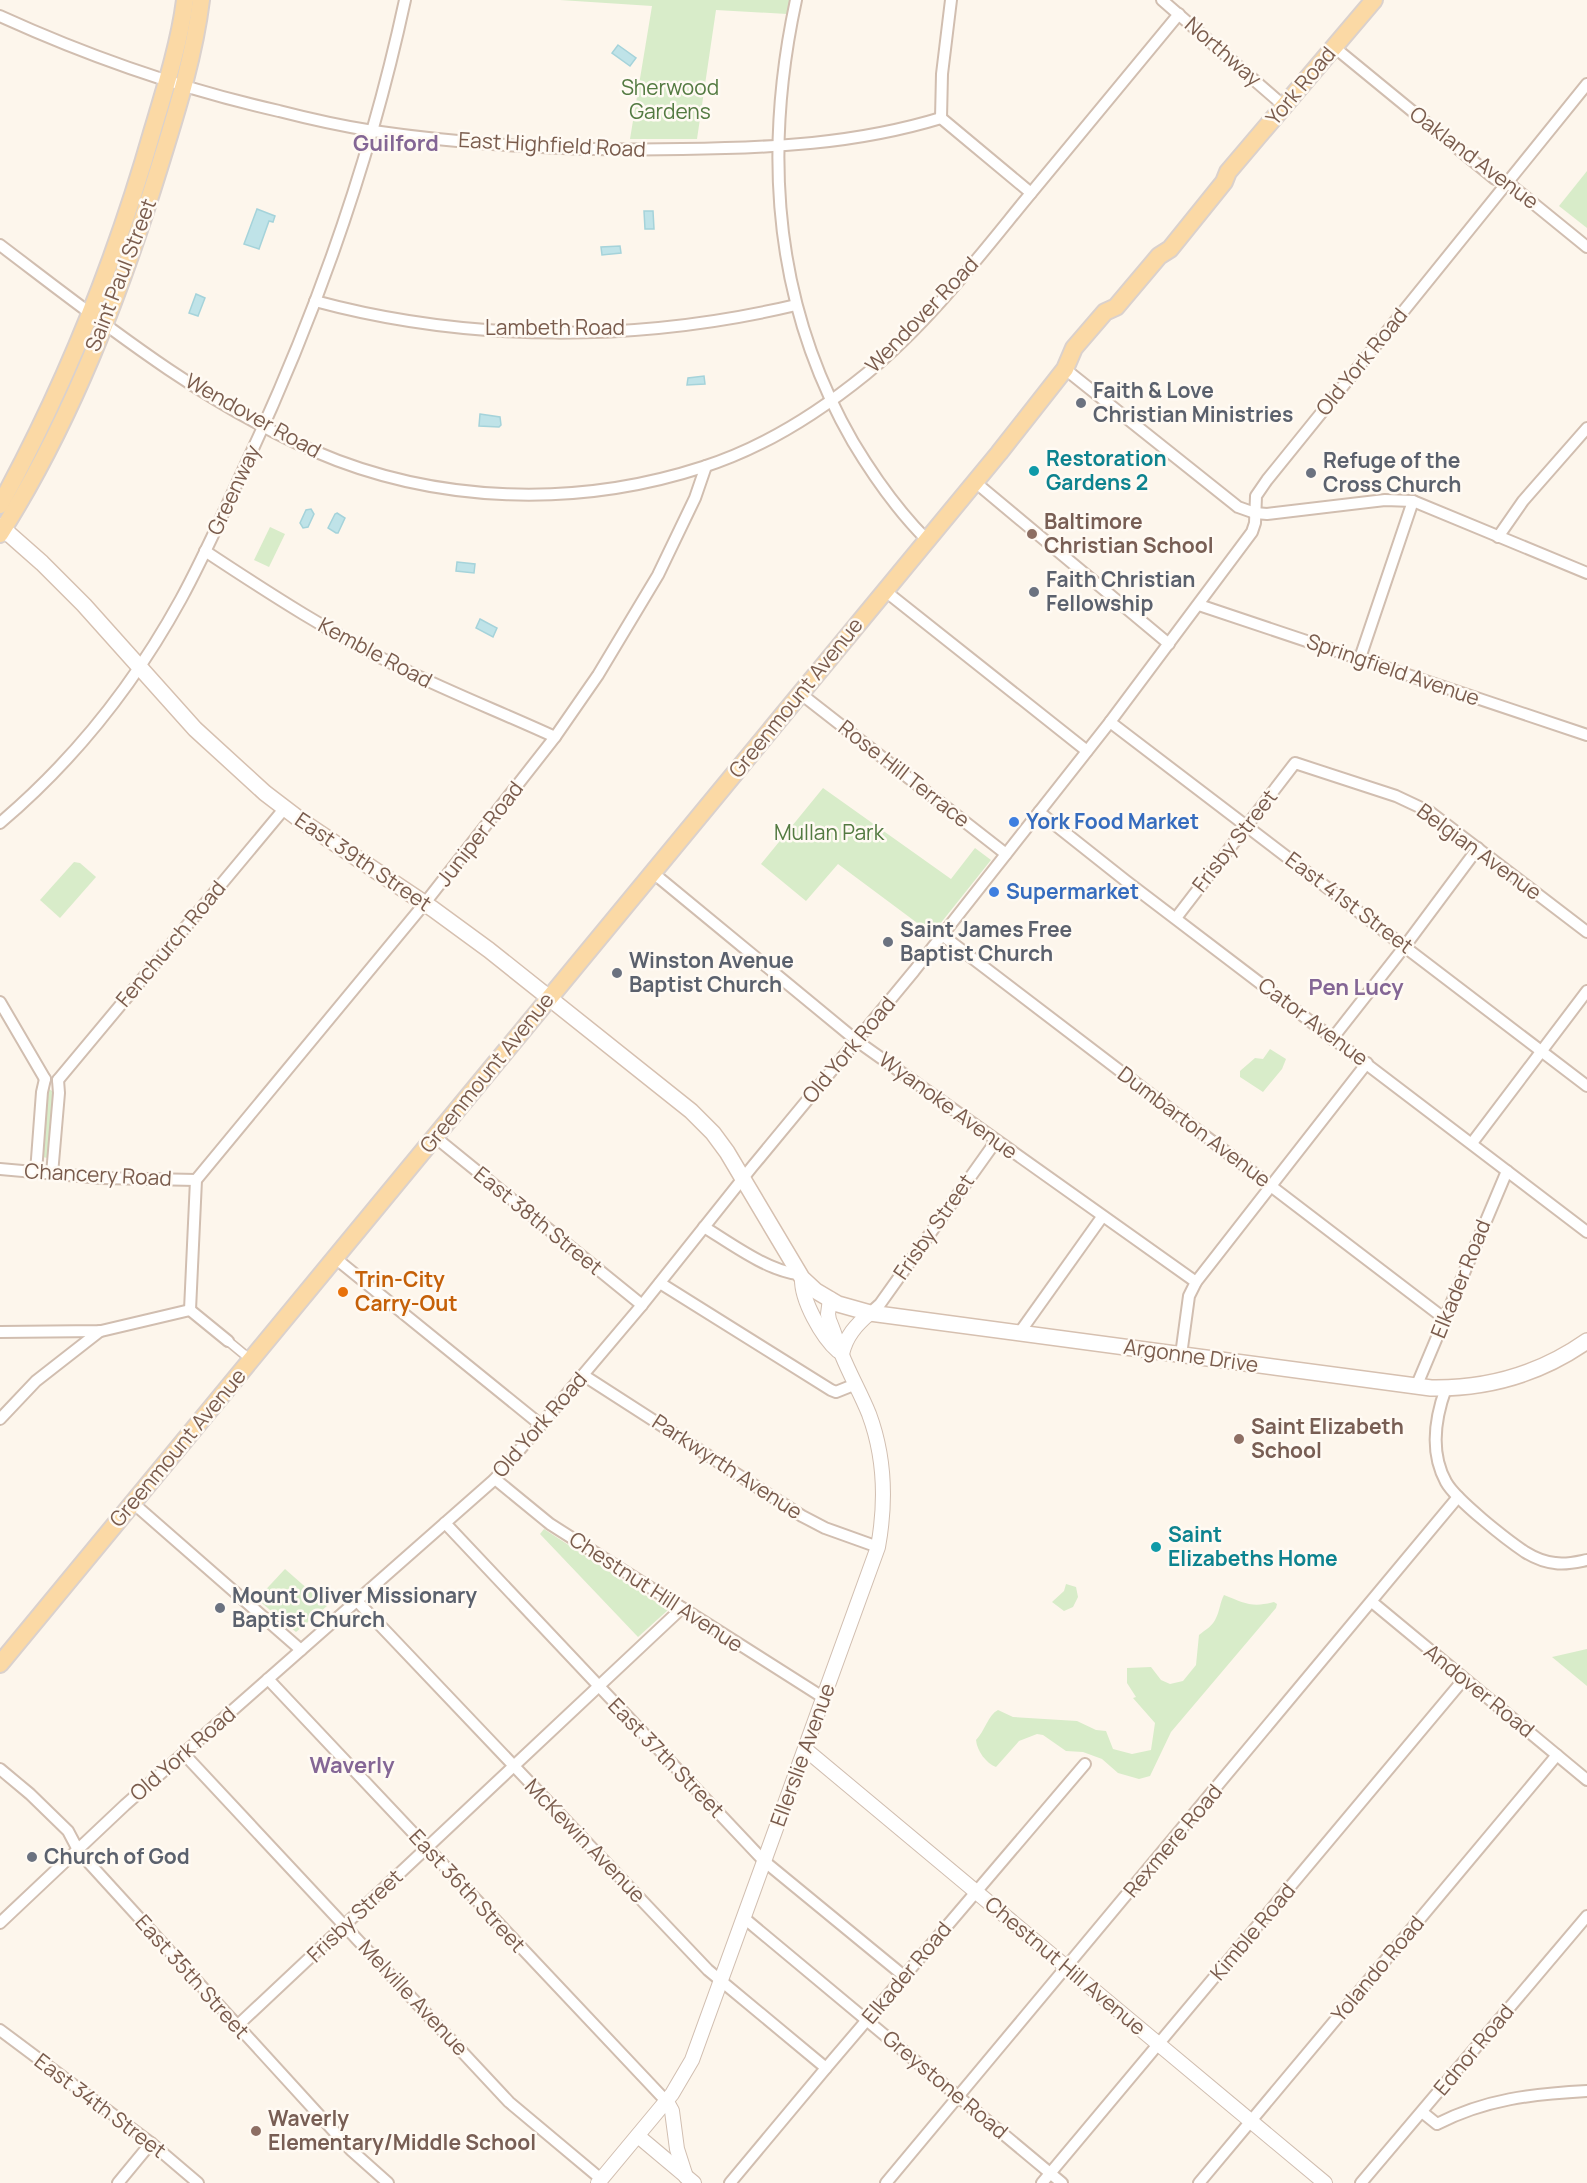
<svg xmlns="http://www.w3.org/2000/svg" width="1587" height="2183" font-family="Manrope,sans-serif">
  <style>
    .green { fill: #d8ecc9 }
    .water { fill: #bfe3e8; stroke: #a5d3da; stroke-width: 1.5 }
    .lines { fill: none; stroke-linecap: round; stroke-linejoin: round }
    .pedestrian-casing { stroke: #d1beb0; stroke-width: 11 }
    .minor-casing { stroke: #d1beb0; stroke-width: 14 }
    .tertiary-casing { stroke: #d1beb0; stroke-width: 16 }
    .secondary-casing { stroke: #d6c0b0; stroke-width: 18 }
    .primary-casing { stroke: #dad1cd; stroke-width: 20 }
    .pedestrian { stroke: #fff; stroke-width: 8 }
    .minor { stroke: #fff; stroke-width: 10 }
    .tertiary { stroke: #fff; stroke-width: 14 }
    .secondary { stroke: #fff; stroke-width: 15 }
    .primary { stroke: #fbd9a5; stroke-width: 16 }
    .worship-dot { fill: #6b7280; stroke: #fffaf3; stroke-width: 2 }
    .culture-dot { fill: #0f9aa8; stroke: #fffaf3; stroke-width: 2 }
    .education-dot { fill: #8d6e63; stroke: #fffaf3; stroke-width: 2 }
    .shop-dot { fill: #3f7fe0; stroke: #fffaf3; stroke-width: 2 }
    .food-dot { fill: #e8710a; stroke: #fffaf3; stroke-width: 2 }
    .labels { text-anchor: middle; stroke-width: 5; stroke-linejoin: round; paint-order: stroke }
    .street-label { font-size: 21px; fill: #7a5c4d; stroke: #fffaf3 }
    .park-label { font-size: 21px; fill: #537a41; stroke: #fffaf3 }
    .worship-label { font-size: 21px; font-weight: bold; fill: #5b616d; stroke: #fffaf3; text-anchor: start }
    .culture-label { font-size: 21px; font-weight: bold; fill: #0d838f; stroke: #fffaf3; text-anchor: start }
    .education-label { font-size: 21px; font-weight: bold; fill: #785e54; stroke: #fffaf3; text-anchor: start }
    .shop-label { font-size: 21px; font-weight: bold; fill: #366cbe; stroke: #fffaf3; text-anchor: start }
    .food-label { font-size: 21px; font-weight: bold; fill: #c56008; stroke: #fffaf3; text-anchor: start }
    .neighbourhood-label { font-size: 22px; font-weight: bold; fill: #846695; stroke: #fffaf3 }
  </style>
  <rect width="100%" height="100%" fill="#fdf6ec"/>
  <g class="green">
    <polygon points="560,0 790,0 787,14 716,10 697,139 630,139 652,6"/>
    <polygon points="1587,171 1587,228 1559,206"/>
    <polygon points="270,527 285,534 269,567 254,560"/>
    <polygon points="823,788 951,879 975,848 991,860 932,934 838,864 806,901 761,864"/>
    <polygon points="74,862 80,863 96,877 60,918 40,900"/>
    <polygon points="1270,1049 1286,1059 1282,1069 1263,1092 1240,1077 1240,1071 1255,1058 1263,1059"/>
    <polygon points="49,1089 55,1093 50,1156 48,1158 42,1157 41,1154 47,1091"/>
    <polygon points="544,1529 668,1610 638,1637 540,1534"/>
    <polygon points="285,1569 327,1606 296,1632 257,1599"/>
    <polygon points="1066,1584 1076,1587 1078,1597 1073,1607 1064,1611 1052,1602 1064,1591"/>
    <path d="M1224 1595C1244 1603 1252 1608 1274 1602L1277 1604 1276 1608 1171 1732 1150 1776 1139 1779 1118 1773 1102 1759 1083 1752 1066 1751 1043 1735 1037 1734 1019 1741 996 1767C986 1763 977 1751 976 1740 985 1731 988 1715 998 1710L1013 1717 1077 1721 1096 1730 1106 1731 1113 1749 1132 1754 1151 1750 1155 1723 1133 1698 1136 1697 1127 1683V1668L1151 1667 1161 1680 1170 1684 1183 1681 1196 1665 1199 1635C1205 1630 1213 1626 1216 1618 1220 1610 1220 1602 1224 1595Z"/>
    <polygon points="1587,1649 1587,1686 1552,1657"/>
  </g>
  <g class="water">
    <polygon points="618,45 636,58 630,66 612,53"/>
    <polygon points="257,209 275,216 273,222 269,221 259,249 244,244"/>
    <polygon points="644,211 653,211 654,229 645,229"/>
    <polygon points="620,246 621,253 602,255 601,247"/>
    <polygon points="196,294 205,298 198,316 189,313"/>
    <polygon points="704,376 705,384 687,385 688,378"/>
    <polygon points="480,414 500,417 501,425 499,427 479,426"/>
    <polygon points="311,509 314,514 308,527 303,528 300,523 306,510"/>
    <polygon points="337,513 345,518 338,533 336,533 328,528 335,514"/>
    <polygon points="457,562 475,564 474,573 456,571"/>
    <polygon points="480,619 497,628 493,637 476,628"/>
  </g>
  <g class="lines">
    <defs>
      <polyline id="pedestrian" points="228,1341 251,1360"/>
      <g id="minor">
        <path d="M796 0C763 153 774 305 853 442 874 477 898 511 927 540"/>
        <polyline points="1162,0 1284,106"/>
        <path d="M0 16C90 57 182 89 279 111 310 119 342 126 373 131 476 146 579 151 682 149 770 148 856 144 941 118"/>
        <polyline points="1334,47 1495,179 1507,182 1587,247"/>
        <polyline points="941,118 942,74 951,0"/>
        <polyline points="941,118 1031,193"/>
        <path d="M0 245C99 320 199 401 314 451 436 504 577 508 703 467 763 448 818 413 866 374 925 326 974 263 1022 204 1075 140 1127 77 1179 14"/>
        <path d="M315 301C470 343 640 342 796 305"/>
        <polyline points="1065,369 1238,507 1255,513 1267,514 1385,500 1413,501 1587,573"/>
        <polyline points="975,482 1169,644"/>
        <polyline points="1498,537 1523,501 1587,428"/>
        <path d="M205 551C270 594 335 636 405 670 454 694 505 714 555 737"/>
        <polyline points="884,590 1087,751"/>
        <polyline points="1199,605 1587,735"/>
        <polyline points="1360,658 1413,501"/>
        <polyline points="801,694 1006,854"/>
        <polyline points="1110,722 1587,1086"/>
        <polyline points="1039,812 1126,881 1587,1232"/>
        <path d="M0 823C73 761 135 683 181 599 205 555 225 509 246 464 315 317 371 158 405 0"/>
        <polyline points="652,872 857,1041 1196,1282"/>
        <polyline points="1176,918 1295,763 1396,796 1430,812 1587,932"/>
        <polyline points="942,935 1445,1319"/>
        <polyline points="0,1002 45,1079"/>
        <polyline points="1332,1039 1405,946 1478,848"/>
        <polyline points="58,1080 284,809"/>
        <polyline points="435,1137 642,1305"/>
        <polyline points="1472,1143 1587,991"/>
        <polyline points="0,1169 101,1178 196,1180"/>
        <polyline points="36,1172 42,1092 45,1079"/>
        <polyline points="52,1174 59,1093 58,1080"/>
        <path d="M704 1227C730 1243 768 1271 798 1274"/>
        <polyline points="335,1258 541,1425"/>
        <polyline points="660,1283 831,1390 836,1392 856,1384"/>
        <polyline points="190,1310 196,1180 425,903 555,737 598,675 658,575 695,498 706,466"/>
        <polyline points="190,1310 228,1341"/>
        <polyline points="870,1313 880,1304 996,1141"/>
        <polyline points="0,1332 101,1331 190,1310"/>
        <polyline points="1020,1332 1102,1217"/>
        <polyline points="1181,1355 1189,1296 1196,1282 1367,1063"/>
        <polyline points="583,1375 802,1516 825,1528 878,1547"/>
        <polyline points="1416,1387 1507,1171"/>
        <path d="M1446 1388C1435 1418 1430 1453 1446 1482 1456 1500 1507 1540 1525 1552 1533 1557 1545 1562 1555 1563 1566 1565 1577 1562 1587 1560"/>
        <polyline points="0,1419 36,1381 100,1331"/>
        <polyline points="495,1479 550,1524 824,1698"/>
        <polyline points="133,1503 301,1650"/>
        <polyline points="445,1523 764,1861 904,1976"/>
        <polyline points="357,1601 708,1970 826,2068"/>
        <polyline points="1372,1602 1587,1780"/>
        <polyline points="268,1679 667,2102"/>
        <polyline points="184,1754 509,2102 601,2179"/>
        <polyline points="0,1769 30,1794 68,1831 77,1848 90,1864 351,2150 388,2183"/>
        <polyline points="744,1918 1062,2183"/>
        <polyline points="0,1923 125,1805 495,1479 642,1305 752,1167 914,971 1110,722 1252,532 1255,523 1256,496 1267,480 1587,84"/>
        <polyline points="237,2026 682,1608"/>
        <polyline points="0,2030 151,2143 198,2183"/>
        <path d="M1422 2112 1437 2124C1486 2099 1532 2094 1587 2091"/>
        <polyline points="118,2183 151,2143"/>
        <polyline points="730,2183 826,2068 1085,1764"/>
        <polyline points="886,2183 1458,1497"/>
        <polyline points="1042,2183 1464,1679"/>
        <polyline points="1199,2183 1557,1755"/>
        <polyline points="1361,2183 1587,1916"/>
      </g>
      <g id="tertiary">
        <path d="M802 1278C801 1300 822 1337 838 1351"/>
        <path d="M842 1354C846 1336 856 1325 870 1313"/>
        <polyline points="805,1749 1325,2183"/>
        <polyline points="667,2102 672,2111 677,2149 686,2177"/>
        <polyline points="638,2136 694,2183"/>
        <path d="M598 2183 672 2094 692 2060 878 1547C886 1503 885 1457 869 1414 861 1394 850 1375 842 1355 837 1343 834 1331 829 1320L828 1314 830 1299"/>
      </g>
      <path id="secondary" d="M0 526 42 563 84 605 195 729 265 793 303 822 433 909 489 950 691 1111 713 1133 727 1152 802 1278 816 1291 838 1304 870 1313 1431 1388C1489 1389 1540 1374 1587 1341"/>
      <g id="primary">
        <path d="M0 505C65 386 116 259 153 129 165 89 180 41 185 0"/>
        <path d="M0 534C71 422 120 294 159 168 176 113 194 57 201 0"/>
        <polyline points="0,1664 999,453 1065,369 1074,348 1105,312 1116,307 1159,256 1170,249 1224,182 1228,172 1374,0"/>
      </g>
    </defs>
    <use href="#pedestrian" class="pedestrian-casing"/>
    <use href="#minor" class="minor-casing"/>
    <use href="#tertiary" class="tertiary-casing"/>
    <use href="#secondary" class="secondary-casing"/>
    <use href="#primary" class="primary-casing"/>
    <use href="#pedestrian" class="pedestrian"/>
    <use href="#minor" class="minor"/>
    <use href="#tertiary" class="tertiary"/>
    <use href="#secondary" class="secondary"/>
    <use href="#primary" class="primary"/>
  </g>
  <g class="worship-dot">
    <circle cx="1081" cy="403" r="6"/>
    <circle cx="1311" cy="473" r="6"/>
    <circle cx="1034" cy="592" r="6"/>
    <circle cx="888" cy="942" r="6"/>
    <circle cx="617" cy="973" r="6"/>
    <circle cx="220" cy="1608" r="6"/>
    <circle cx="32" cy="1857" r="6"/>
  </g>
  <g class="culture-dot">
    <circle cx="1034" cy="471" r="6"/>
    <circle cx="1156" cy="1547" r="6"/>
  </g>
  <g class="education-dot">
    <circle cx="1032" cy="534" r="6"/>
    <circle cx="1239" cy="1439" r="6"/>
    <circle cx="256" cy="2131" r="6"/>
  </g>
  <g class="shop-dot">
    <circle cx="1014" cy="822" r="6"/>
    <circle cx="994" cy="892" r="6"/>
  </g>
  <circle class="food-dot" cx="343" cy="1292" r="6"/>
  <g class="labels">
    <g class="street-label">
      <text transform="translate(1223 52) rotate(41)" y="7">Northway</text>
      <text transform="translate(1301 86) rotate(-50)" y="7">York Road</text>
      <text transform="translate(552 145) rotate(3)" y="7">East Highfield Road</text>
      <text transform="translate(1474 158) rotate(37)" y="7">Oakland Avenue</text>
      <text transform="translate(121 275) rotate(-69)" y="7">Saint Paul Street</text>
      <text transform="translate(922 315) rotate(-46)" y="7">Wendover Road</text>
      <text x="555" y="335">Lambeth Road</text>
      <text transform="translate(1362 362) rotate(-51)" y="7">Old York Road</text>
      <text transform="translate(253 416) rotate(29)" y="7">Wendover Road</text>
      <text transform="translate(234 490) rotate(-65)" y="7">Greenway</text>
      <text transform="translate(375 653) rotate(28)" y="7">Kemble Road</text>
      <text transform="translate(1393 670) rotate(19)" y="7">Springfield Avenue</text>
      <text transform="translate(796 698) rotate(-51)" y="7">Greenmount Avenue</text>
      <text transform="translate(904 774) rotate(38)" y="7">Rose Hill Terrace</text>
      <text transform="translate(480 834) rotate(-52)" y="7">Juniper Road</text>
      <text transform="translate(1235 841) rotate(-52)" y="7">Frisby Street</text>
      <text transform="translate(1479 852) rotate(36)" y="7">Belgian Avenue</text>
      <text transform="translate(363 862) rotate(34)" y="7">East 39th Street</text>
      <text transform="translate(1349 903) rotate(37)" y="7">East 41st Street</text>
      <text transform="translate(171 944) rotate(-50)" y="7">Fenchurch Road</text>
      <text transform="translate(1313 1022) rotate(37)" y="7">Cator Avenue</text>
      <text transform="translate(849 1050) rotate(-50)" y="7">Old York Road</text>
      <text transform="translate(487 1073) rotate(-51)" y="7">Greenmount Avenue</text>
      <text transform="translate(948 1106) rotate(36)" y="7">Wyanoke Avenue</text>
      <text transform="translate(1194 1127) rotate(37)" y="7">Dumbarton Avenue</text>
      <text transform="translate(98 1175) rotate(3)" y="7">Chancery Road</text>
      <text transform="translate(538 1221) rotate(39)" y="7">East 38th Street</text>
      <text transform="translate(934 1227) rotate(-55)" y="7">Frisby Street</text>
      <text transform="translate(1461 1279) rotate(-68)" y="7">Elkader Road</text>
      <text transform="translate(1191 1356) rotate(8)" y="7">Argonne Drive</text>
      <text transform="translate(540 1425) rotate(-49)" y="7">Old York Road</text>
      <text transform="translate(178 1448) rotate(-50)" y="7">Greenmount Avenue</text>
      <text transform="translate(727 1467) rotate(33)" y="7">Parkwyrth Avenue</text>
      <text transform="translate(656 1592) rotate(33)" y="7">Chestnut Hill Avenue</text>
      <text transform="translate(1479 1691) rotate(39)" y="7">Andover Road</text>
      <text transform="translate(183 1754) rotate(-41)" y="7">Old York Road</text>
      <text transform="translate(803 1755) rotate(-70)" y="7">Ellerslie Avenue</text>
      <text transform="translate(666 1758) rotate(46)" y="7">East 37th Street</text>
      <text transform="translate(585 1841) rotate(46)" y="7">McKewin Avenue</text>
      <text transform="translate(1173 1841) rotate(-50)" y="7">Rexmere Road</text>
      <text transform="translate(467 1891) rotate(47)" y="7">East 36th Street</text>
      <text transform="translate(355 1916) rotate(-44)" y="7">Frisby Street</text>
      <text transform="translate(1253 1932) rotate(-50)" y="7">Kimble Road</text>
      <text transform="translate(1065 1966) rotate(40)" y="7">Chestnut Hill Avenue</text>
      <text transform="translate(1378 1969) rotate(-50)" y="7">Yolando Road</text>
      <text transform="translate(907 1973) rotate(-50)" y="7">Elkader Road</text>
      <text transform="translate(192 1977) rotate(48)" y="7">East 35th Street</text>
      <text transform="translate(413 1998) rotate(47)" y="7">Melville Avenue</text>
      <text transform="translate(1474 2050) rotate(-50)" y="7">Ednor Road</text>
      <text transform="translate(945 2085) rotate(40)" y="7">Greystone Road</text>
      <text transform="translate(100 2106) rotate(37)" y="7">East 34th Street</text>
    </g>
    <g class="park-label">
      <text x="670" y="95">Sherwood<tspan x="670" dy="24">Gardens</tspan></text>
      <text x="829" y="840">Mullan Park</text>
    </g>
    <g class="worship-label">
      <text x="1093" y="398">Faith &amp; Love<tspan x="1093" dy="24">Christian Ministries</tspan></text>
      <text x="1323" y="468">Refuge of the<tspan x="1323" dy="24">Cross Church</tspan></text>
      <text x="1046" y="587">Faith Christian<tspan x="1046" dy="24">Fellowship</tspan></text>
      <text x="900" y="937">Saint James Free<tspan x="900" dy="24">Baptist Church</tspan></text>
      <text x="629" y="968">Winston Avenue<tspan x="629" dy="24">Baptist Church</tspan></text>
      <text x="232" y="1603">Mount Oliver Missionary<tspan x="232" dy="24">Baptist Church</tspan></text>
      <text x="44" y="1864">Church of God</text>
    </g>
    <g class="culture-label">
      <text x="1046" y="466">Restoration<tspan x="1046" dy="24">Gardens 2</tspan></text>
      <text x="1168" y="1542">Saint<tspan x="1168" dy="24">Elizabeths Home</tspan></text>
    </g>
    <g class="education-label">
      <text x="1044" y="529">Baltimore<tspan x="1044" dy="24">Christian School</tspan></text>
      <text x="1251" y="1434">Saint Elizabeth<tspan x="1251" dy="24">School</tspan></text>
      <text x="268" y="2126">Waverly<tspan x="268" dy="24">Elementary/Middle School</tspan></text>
    </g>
    <g class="shop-label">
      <text x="1026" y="829">York Food Market</text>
      <text x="1006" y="899">Supermarket</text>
    </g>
    <g class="food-label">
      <text x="355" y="1287">Trin-City<tspan x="355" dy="24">Carry-Out</tspan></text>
    </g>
    <g class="neighbourhood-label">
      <text x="396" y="151">Guilford</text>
      <text x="1356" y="995">Pen Lucy</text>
      <text x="352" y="1773">Waverly</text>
    </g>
  </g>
</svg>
